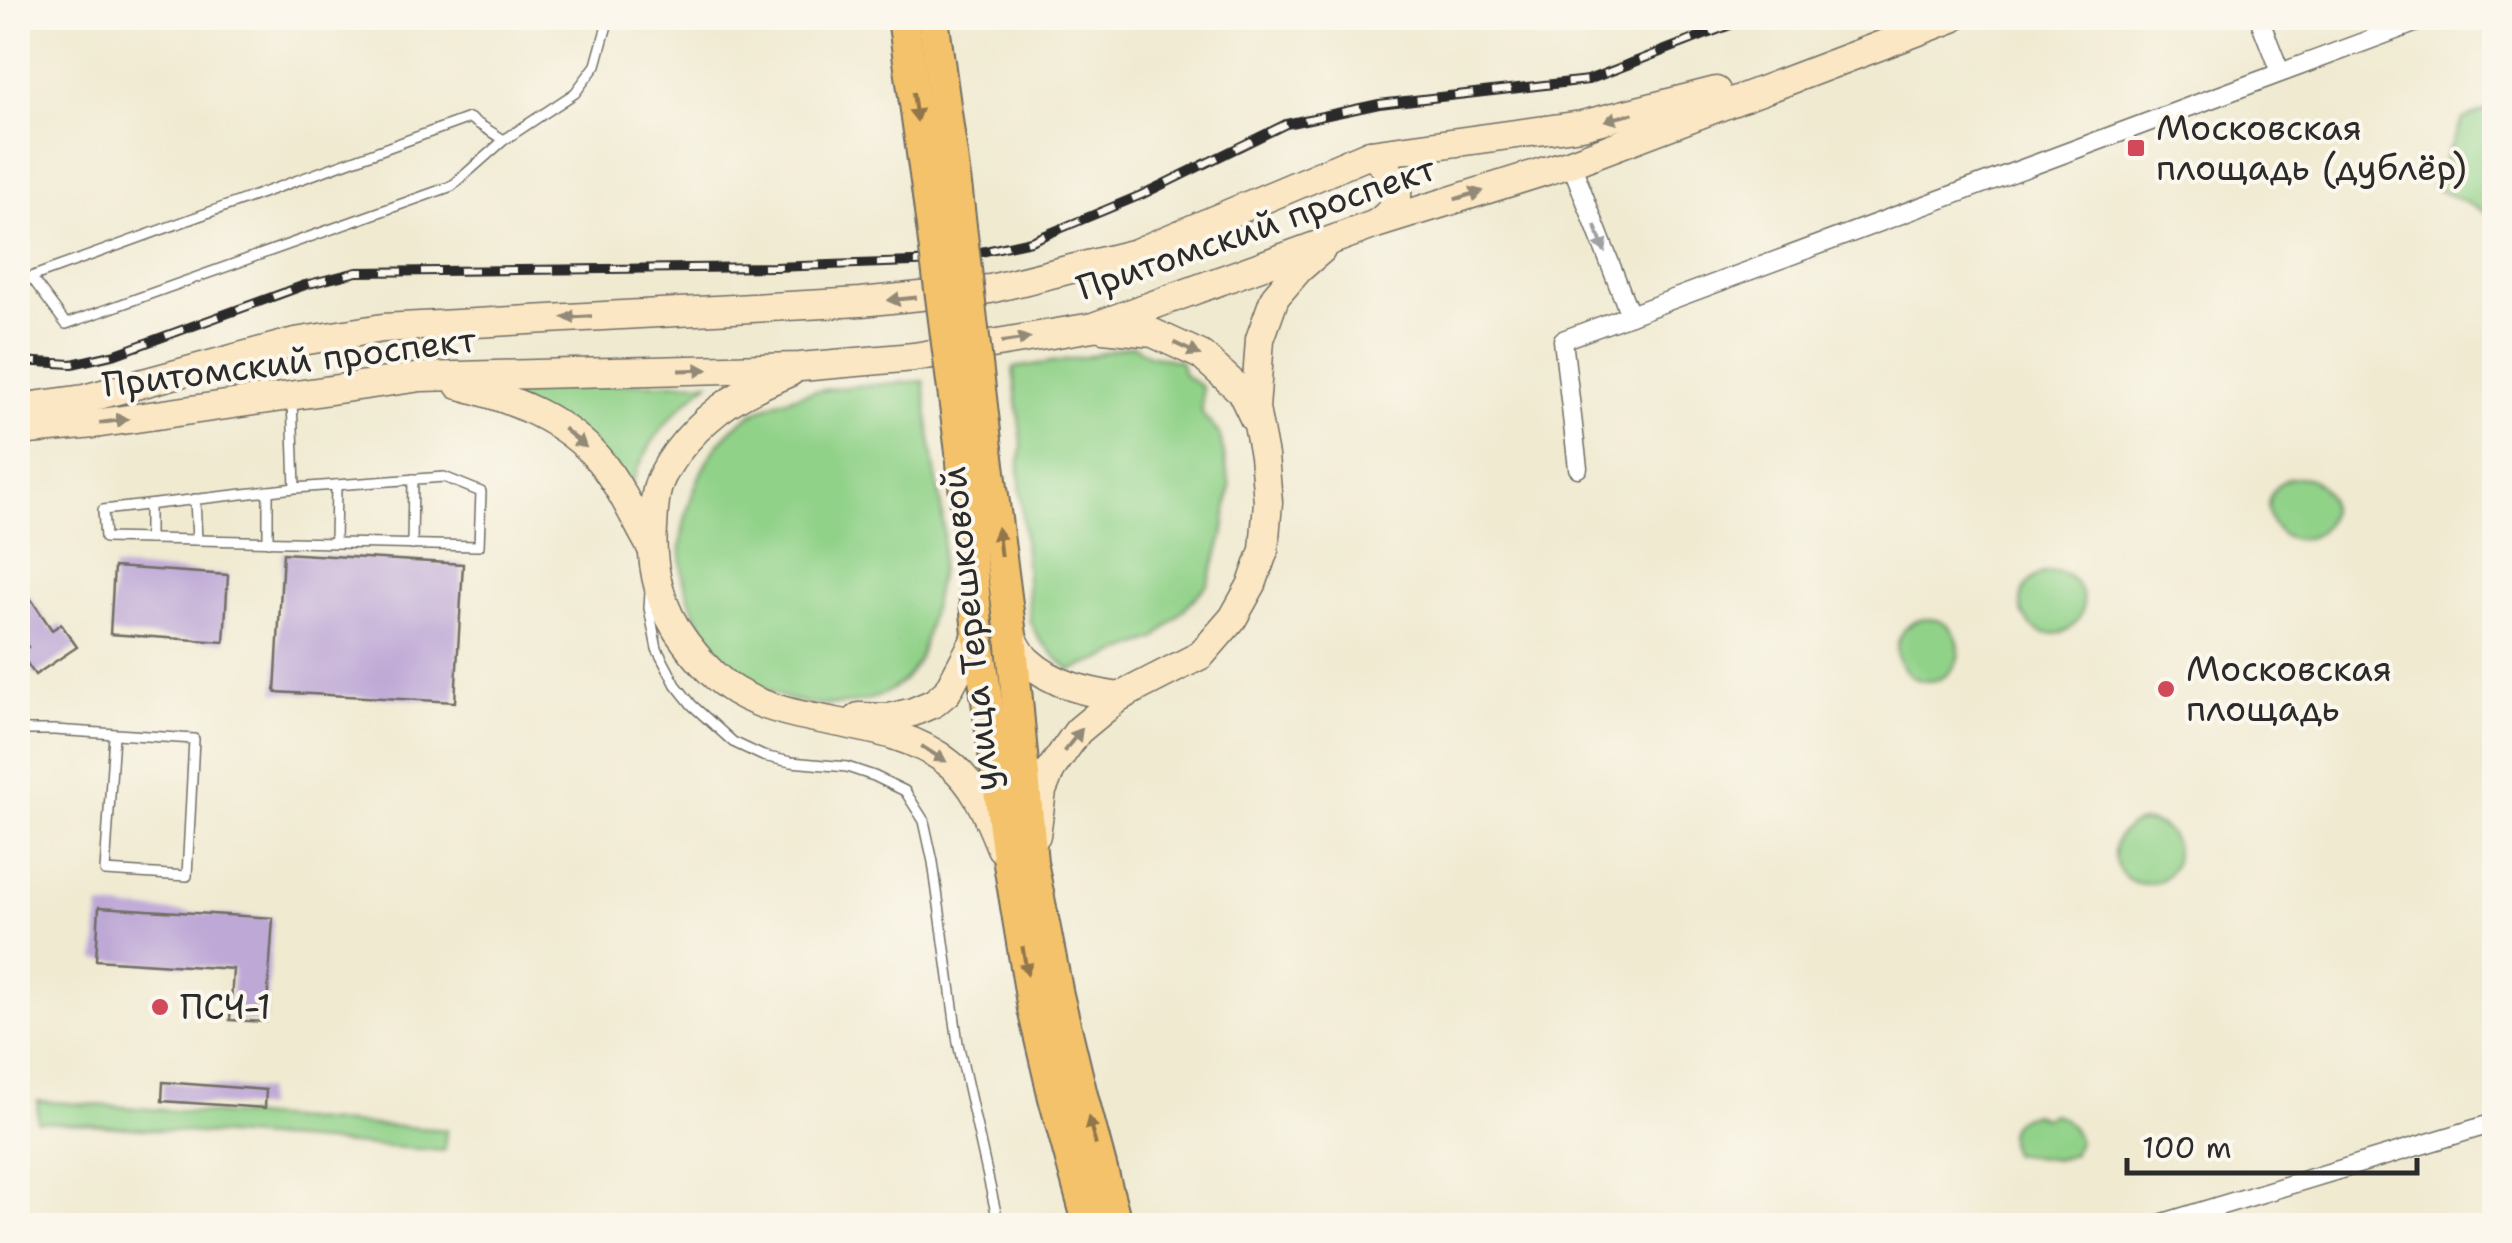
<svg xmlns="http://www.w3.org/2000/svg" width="2512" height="1243" font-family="'Shantell Sans',sans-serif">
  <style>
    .green { fill: #91d289; stroke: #5e7e5a; stroke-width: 2.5 }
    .building { fill: #bea8d6 }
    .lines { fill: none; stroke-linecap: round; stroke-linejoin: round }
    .service-casing { stroke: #706e65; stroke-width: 12 }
    .minor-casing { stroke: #706e65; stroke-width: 21 }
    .secondary-casing { stroke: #706e65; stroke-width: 31 }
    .primary-casing { stroke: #706e65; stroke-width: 34 }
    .service { stroke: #fff; stroke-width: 9 }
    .minor { stroke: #fff; stroke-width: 18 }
    .secondary { stroke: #fbe7c3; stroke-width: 28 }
    .primary { stroke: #f4c26a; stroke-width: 30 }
    .rail-casing { stroke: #2b2b2b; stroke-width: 10 }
    .rail { stroke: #fbf7ec; stroke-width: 6; stroke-dasharray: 19; stroke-linecap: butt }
    .primary-bridge-casing { stroke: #706e65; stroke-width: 34; stroke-linecap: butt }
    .primary-bridge { stroke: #f4c26a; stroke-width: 30 }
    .oneway { fill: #90764a }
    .oneway2 { fill: #938977 }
    .oneway3 { fill: #a0a0a0 }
    .poi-dot { fill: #d1495b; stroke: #fbf7ec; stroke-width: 4 }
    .labels { text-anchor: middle; stroke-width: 8; stroke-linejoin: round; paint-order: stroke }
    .poi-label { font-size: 35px; fill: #2b2b2b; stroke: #fbf7ec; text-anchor: start }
    .street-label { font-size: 35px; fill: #2b2b2b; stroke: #fbf7ec }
  </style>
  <rect width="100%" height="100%" fill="#fbf7ec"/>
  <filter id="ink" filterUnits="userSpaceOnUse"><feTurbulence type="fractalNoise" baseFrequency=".01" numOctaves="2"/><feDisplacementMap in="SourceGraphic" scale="20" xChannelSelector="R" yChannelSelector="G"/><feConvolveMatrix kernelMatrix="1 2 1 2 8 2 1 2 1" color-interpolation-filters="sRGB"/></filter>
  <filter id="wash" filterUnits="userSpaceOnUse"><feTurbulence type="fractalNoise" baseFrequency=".0048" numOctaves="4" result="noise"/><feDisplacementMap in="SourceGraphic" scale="40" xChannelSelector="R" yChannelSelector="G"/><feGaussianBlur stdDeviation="2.25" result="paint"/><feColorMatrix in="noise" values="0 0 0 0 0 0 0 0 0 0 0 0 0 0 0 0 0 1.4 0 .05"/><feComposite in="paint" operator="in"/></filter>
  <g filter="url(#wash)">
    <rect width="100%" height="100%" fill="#f0ead1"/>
    <g class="green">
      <polygon points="2494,107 2494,216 2432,187 2463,119"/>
      <polygon points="1133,345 1148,355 1180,361 1184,375 1202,387 1202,414 1220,435 1230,487 1223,537 1208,584 1155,639 1070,671 1039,639 1030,622 1019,468 1022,444 1013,368 1085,357"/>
      <path d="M924 381C927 409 930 437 934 464 937 484 942 504 943 524 945 551 936 594 929 621 926 635 923 652 916 664 902 689 875 701 847 704 818 707 784 702 759 686 714 658 679 601 681 547 682 527 688 506 695 488 708 451 731 422 768 406 816 384 872 386 924 381Z"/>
      <path d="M709 382C669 414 647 442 629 490L497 387Z"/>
      <circle cx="2299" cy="508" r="31"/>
      <circle cx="2052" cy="603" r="31"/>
      <circle cx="1928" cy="650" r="31"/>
      <circle cx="2145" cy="853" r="31"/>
      <polygon points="38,1101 446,1130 444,1151 37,1121"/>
      <path d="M2034 1114 2044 1118 2052 1114C2069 1118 2071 1126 2079 1141L2073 1154 2056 1160 2012 1154C2005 1131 2009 1118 2034 1114Z"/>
    </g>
    <g id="blocks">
      <g class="building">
        <polygon points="283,553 463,564 455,702 275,692"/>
        <polygon points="114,567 228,575 224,642 110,634"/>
        <polygon points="18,580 52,630 61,624 77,647 35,675 20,653 28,647 18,631"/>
        <polygon points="99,907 273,918 266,1022 230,1020 233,969 96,960"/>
        <polygon points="163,1082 266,1090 265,1108 162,1101"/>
      </g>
    </g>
  </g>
  <g filter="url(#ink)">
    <use href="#blocks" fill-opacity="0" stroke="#706e65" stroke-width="2.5"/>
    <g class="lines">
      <defs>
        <g id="service">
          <polyline points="504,140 469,118 31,277 66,324 452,186 504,140 575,93 596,65 609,18"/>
          <polyline points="292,398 295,488 103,510 105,538 479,546 481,492 444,477 295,488"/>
          <polyline points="268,491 268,542"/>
          <polyline points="195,499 197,540"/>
          <polyline points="149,505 149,539"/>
          <polyline points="335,543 336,485"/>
          <polyline points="412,545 413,479"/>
          <polyline points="650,592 649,608 657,649 676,685 692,705 733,742 763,756 791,762 847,767 874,776 905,791 924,821 933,862 958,1043 999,1226"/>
          <polyline points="18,730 54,730 194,739 187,876 105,871 114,735"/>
        </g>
        <g id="minor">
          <polyline points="2259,18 2280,72"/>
          <polyline points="1571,163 1630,315"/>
          <polyline points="1578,468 1563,340 2428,18"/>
          <polyline points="2153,1226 2494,1123"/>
        </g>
        <g id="secondary">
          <path d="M1370 154C1399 175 1410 200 1377 223"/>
          <polyline points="1103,328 1153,333 1201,355 1241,391 1254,418"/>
          <path d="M790 372C774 379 757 386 741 395 711 412 678 444 662 476 654 492 654 511 653 528 650 568 661 611 686 643 700 661 715 679 735 691 801 730 890 715 950 764 977 786 988 817 1001 848"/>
          <path d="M459 385C510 398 566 419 600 461 621 487 635 519 651 547"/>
          <polyline points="18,408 84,399 295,342 383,328 861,302 990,289 1136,253 1370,154 1582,125 1716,91"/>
          <polyline points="18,431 94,424 421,377 800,367 914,357 1093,327 1376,224 1571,163 1953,18"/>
          <path d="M1011 635C1016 644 1021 656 1029 662 1054 685 1087 692 1119 697"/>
          <polyline points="859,717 889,718 913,712 934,703 947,692 978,634"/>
          <polyline points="1036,835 1042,791 1051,769 1078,731 1119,697 1201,655 1233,618 1252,584 1264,550 1268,502 1264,456 1255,409 1260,339 1275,297 1299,269 1321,250"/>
        </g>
        <g id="primary">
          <polyline points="903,18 928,196"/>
          <polyline points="933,18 957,192"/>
          <polyline points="987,449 1011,635 1032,862 1058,995 1082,1095 1117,1226"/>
          <polyline points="961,452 978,634 1009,864 1033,1009 1054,1098 1089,1226"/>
        </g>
      </defs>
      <use href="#service" class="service-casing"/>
      <use href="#minor" class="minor-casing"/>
      <use href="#secondary" class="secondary-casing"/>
      <use href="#primary" class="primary-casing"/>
      <use href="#service" class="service"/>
      <use href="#minor" class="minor"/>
      <use href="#secondary" class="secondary"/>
      <use href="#primary" class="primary"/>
      <defs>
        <polyline id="rail" points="18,361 72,364 116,354 305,285 357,272 774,267 940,261 1031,241 1141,195 1286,124 1379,104 1588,80 1748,18"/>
      </defs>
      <use href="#rail" class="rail-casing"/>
      <use href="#rail" class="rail"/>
      <defs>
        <g id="primary-bridge">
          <polyline points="957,192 987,449"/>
          <polyline points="928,196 961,452"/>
        </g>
      </defs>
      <use href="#primary-bridge" class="primary-bridge-casing"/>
      <use href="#primary-bridge" class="primary-bridge"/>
    </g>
    <defs><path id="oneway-solid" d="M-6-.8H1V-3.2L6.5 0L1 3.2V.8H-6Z" transform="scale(2.5)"/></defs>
    <g class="oneway">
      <use href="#oneway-solid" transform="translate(915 107) rotate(82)"/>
      <use href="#oneway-solid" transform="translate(999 542) rotate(-97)"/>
      <use href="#oneway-solid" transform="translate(1025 961) rotate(80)"/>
      <use href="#oneway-solid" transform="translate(1092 1131) rotate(-105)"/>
    </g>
    <g class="oneway2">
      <use href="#oneway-solid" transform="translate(1619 117) rotate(166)"/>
      <use href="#oneway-solid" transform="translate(1469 195) rotate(-17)"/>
      <use href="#oneway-solid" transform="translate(902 299) rotate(174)"/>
      <use href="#oneway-solid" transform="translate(577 317) rotate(177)"/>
      <use href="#oneway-solid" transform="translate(1016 340) rotate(-9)"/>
      <use href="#oneway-solid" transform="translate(1187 349) rotate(25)"/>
      <use href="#oneway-solid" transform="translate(693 370) rotate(-2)"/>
      <use href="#oneway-solid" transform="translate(114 421) rotate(-8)"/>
      <use href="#oneway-solid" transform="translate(575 438) rotate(40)"/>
      <use href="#oneway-solid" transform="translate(1073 740) rotate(-51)"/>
      <use href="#oneway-solid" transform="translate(934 754) rotate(32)"/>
    </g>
    <use class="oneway3" href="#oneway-solid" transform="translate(1600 239) rotate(69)"/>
  </g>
  <g class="poi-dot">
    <rect x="2126" y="138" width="20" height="20" rx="5"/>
    <circle cx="2166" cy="689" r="10"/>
    <circle cx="160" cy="1007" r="10"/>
  </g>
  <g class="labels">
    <g class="poi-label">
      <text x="2156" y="140">Московская<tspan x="2156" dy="40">площадь (дублёр)</tspan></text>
      <text x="2186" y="681">Московская<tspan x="2186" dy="40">площадь</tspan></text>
      <text x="180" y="1019">ПСЧ-1</text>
    </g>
    <g class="street-label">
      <text transform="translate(1256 228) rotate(-19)" y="12">Притомский проспект</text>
      <text transform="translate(289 362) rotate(-7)" y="12">Притомский проспект</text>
      <text transform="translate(970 629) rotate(-96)" y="12">улица Терешковой</text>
    </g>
  </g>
  <rect width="2512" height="1243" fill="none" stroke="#fbf7ec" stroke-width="60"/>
  <path d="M2127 1158v15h290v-15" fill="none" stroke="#2b2b2b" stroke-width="5"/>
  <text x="2142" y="1158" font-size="30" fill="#2b2b2b" stroke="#fbf7ec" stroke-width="8" paint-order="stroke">100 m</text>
</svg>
